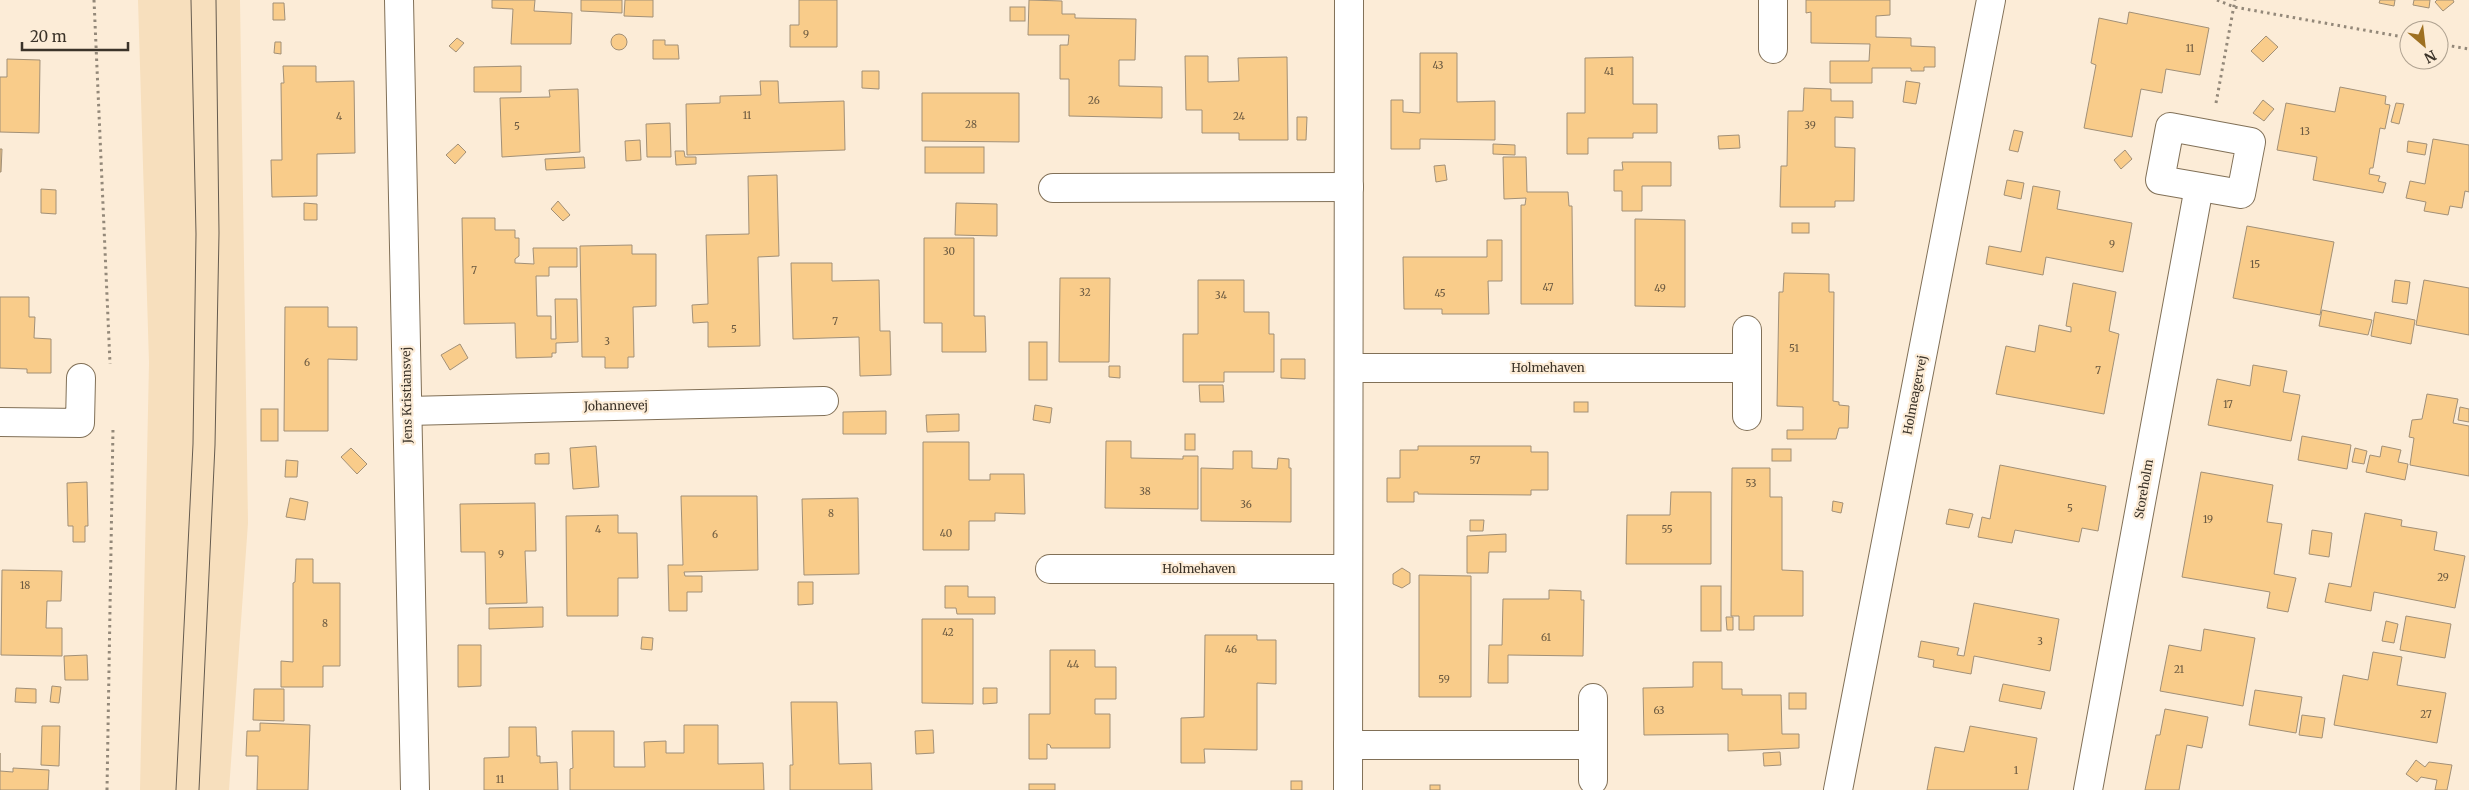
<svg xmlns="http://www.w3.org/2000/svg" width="2469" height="790" font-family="Merriweather,serif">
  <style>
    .built { fill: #f7dfbd }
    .building { fill: #f9cc8a; stroke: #a29077 }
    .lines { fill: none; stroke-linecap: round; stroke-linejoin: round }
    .street-casing { stroke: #817057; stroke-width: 30 }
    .secondary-casing { stroke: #817057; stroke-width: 30 }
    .path { stroke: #938879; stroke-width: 3; stroke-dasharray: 2.5 4; stroke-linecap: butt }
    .street { stroke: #fff; stroke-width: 28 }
    .secondary { stroke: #fff; stroke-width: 28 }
    .tram { stroke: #655b4f; stroke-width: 1 }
    .labels { text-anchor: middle; stroke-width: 4.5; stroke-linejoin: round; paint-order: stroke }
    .number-label { font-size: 10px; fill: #6a5941 }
    .street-label { font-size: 12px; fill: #3b3329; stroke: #fcecd7 }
  </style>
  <rect width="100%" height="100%" fill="#fcecd7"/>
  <polygon class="built" points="138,0 240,0 248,523 229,790 140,790 149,363"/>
  <g class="building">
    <polygon points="492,0 535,0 534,11 572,13 571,44 511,44 513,9 492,8"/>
    <polygon points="581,0 622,0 622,13 581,11"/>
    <polygon points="625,0 653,0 653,17 624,16"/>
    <polygon points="799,0 837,0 837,47 790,47 790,25 799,25"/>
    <polygon points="1029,0 1062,1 1062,14 1075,14 1075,18 1136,19 1135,60 1119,60 1119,86 1162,87 1162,118 1069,116 1069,79 1060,79 1060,45 1068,45 1069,35 1028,35"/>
    <polygon points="1806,0 1890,0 1890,15 1876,16 1876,37 1911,38 1911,46 1935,47 1935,67 1924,67 1924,71 1911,71 1911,68 1872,68 1872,83 1830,83 1830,61 1869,61 1870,44 1811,43 1811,12 1806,13"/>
    <polygon points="2380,0 2395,0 2394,6 2379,3"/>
    <polygon points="2414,0 2430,0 2429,8 2413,5"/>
    <polygon points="2437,0 2453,0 2454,2 2443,11 2435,2"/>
    <polygon points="273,3 284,3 285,20 273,20"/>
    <rect x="1010" y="7" width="15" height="14"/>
    <polygon points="2129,12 2209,28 2200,75 2166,69 2162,93 2141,89 2132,137 2084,128 2096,65 2091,63 2099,18 2127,24"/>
    <circle cx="619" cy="42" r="8"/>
    <polygon points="2266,36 2278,47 2263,62 2251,51"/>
    <polygon points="457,38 464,43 456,52 449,46"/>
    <polygon points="653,40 665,40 665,45 678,45 679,59 653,59"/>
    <polygon points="275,42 281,42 281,54 274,53"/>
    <polygon points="1420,53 1457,53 1457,102 1495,101 1495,140 1420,139 1420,149 1391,149 1391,100 1403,100 1403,112 1420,113"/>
    <polygon points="1185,56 1208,56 1208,82 1239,81 1238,58 1287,57 1288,140 1239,140 1239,133 1202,133 1202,110 1186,110"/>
    <polygon points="1633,57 1633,104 1657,104 1657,133 1633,133 1633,138 1588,138 1588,154 1567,154 1567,113 1585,113 1585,58"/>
    <polygon points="7,59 40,60 39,133 0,132 0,77 7,77"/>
    <polygon points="283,66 316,66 316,82 354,81 355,153 317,154 317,196 272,197 271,160 282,160 281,83 284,83"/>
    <polygon points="521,66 521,92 474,92 474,67"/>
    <polygon points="862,71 879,71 879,89 862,88"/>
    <polygon points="760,81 778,81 779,103 844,101 845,150 687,155 686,104 720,103 720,96 761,95"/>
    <polygon points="1906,81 1920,83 1916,104 1903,102"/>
    <polygon points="2340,87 2386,96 2385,104 2390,105 2385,129 2380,128 2373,168 2370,168 2369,174 2380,176 2378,181 2386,183 2383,193 2313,180 2317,157 2277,150 2286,103 2335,112"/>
    <polygon points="1804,88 1831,89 1831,101 1853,101 1853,118 1835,117 1835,147 1855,148 1854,201 1835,201 1835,207 1780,207 1781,166 1787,166 1788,111 1803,111"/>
    <polygon points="578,89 580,152 502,157 500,98 550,97 549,90"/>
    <polygon points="922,93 1019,93 1019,142 922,141"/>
    <polygon points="2263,100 2274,109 2264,121 2253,113"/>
    <polygon points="2396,103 2404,104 2399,124 2391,122"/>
    <polygon points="1297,117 1307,117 1306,140 1297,140"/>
    <polygon points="670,123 671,157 647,157 646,124"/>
    <polygon points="2014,130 2023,132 2018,152 2009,150"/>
    <polygon points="1739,135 1740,148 1719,149 1718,136"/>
    <polygon points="2433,139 2469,145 2469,192 2465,191 2462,208 2450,206 2448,215 2424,211 2426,202 2406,198 2410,181 2425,184"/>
    <polygon points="640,140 641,160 626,161 625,141"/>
    <polygon points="2408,141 2427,144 2425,155 2407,152"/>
    <polygon points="458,144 466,152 455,164 446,155"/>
    <polygon points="1493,144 1515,145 1515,155 1493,154"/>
    <rect x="925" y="147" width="59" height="26"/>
    <polygon points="0,149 2,149 1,172 0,172"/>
    <polygon points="2125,150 2132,159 2121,169 2114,160"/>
    <polygon points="675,151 684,151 685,157 696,157 696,164 676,165"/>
    <polygon points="584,157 585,168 546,170 545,159"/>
    <polygon points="1503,157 1526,157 1527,192 1568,192 1569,206 1572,206 1573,304 1521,304 1521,205 1525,205 1526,198 1504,199"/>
    <polygon points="1622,162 1671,162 1671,186 1642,186 1642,211 1622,211 1622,191 1614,191 1614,170 1623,170"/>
    <polygon points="1445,165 1447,180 1436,182 1434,166"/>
    <polygon points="777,175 779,256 758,257 760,346 708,347 708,322 693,323 692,305 708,304 706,235 749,234 748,176"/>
    <polygon points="2007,180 2024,183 2021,199 2004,195"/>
    <polygon points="2033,186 2060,191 2057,209 2132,223 2123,272 2046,257 2043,275 1986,264 1989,246 2021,252"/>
    <polygon points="41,189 56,190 56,214 41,213"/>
    <polygon points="558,201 570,215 563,221 551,209"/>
    <polygon points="304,203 317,204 317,220 304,220"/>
    <polygon points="956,203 997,204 997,236 955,235"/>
    <polygon points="462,218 495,218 495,230 515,230 515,238 519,238 519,256 515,259 515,263 534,264 533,248 577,248 577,267 549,267 549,276 536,276 537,316 551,316 551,339 556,339 555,299 577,299 578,342 556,343 556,353 552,353 552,357 516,358 515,323 464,324"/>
    <polygon points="1635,219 1685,220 1685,307 1635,306"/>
    <rect x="1792" y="223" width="17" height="10"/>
    <polygon points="2247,226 2334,242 2320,315 2233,298"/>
    <polygon points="924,238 974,238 974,316 985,316 986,352 942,352 942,323 924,323"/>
    <polygon points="1487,240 1502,240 1502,281 1488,281 1489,314 1442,314 1442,309 1404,309 1403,257 1487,257"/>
    <polygon points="632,245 632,254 656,254 656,306 633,307 634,357 628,357 628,368 605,368 605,357 582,357 580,246"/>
    <polygon points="791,263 832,263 832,281 879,280 880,331 890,331 891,375 860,376 859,337 793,339"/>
    <polygon points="1784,273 1829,274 1829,292 1834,292 1833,401 1839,402 1839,405 1849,406 1848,428 1839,428 1836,439 1787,439 1787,430 1803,430 1803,407 1777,406 1779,292 1783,292"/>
    <polygon points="1060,278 1110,278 1109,362 1059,362"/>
    <polygon points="1198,280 1244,280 1244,312 1269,312 1269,334 1274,334 1274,372 1224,372 1224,382 1183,382 1183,334 1198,334"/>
    <polygon points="2395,280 2410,282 2407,304 2392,302"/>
    <polygon points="2424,280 2469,288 2469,335 2416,325"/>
    <polygon points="2073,283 2116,292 2109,331 2119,334 2104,414 1996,394 2006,346 2035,352 2039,325 2071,332 2071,327 2066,326"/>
    <polygon points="0,297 29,297 29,317 35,317 34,338 51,339 51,373 27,373 27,369 0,368"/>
    <polygon points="285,307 328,307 328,327 357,327 357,360 328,359 328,431 284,431"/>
    <polygon points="2322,310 2372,320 2368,335 2319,326"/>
    <polygon points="2375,312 2415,320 2411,344 2371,336"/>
    <rect x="1029" y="342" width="18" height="38"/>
    <polygon points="460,344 468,358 450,370 441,355"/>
    <polygon points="1281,359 1305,359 1305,379 1281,378"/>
    <polygon points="2253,365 2287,371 2283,392 2300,395 2291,441 2208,425 2217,379 2250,386"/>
    <polygon points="1109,366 1120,366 1120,378 1109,377"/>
    <polygon points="1199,385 1223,385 1224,402 1200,402"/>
    <polygon points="2427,394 2458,399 2453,423 2469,426 2469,476 2410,465 2414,438 2409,437 2412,420 2422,419"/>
    <rect x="1574" y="402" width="14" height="10"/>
    <polygon points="1035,405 1052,408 1050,423 1033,420"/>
    <polygon points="2460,407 2469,409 2469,422 2458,420"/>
    <rect x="261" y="409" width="17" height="32"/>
    <polygon points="886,411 886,434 843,434 843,412"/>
    <polygon points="959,414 959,431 927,432 926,415"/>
    <rect x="1185" y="434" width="10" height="16"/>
    <polygon points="2302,436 2351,445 2347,469 2298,460"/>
    <polygon points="1106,441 1131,441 1131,458 1183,459 1183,456 1198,456 1198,509 1105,508"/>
    <polygon points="923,442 969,442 969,480 990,480 990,474 1024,474 1025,514 995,513 995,521 969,521 969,550 923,550"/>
    <polygon points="596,446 599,487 573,489 570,448"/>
    <polygon points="1418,446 1531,446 1531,452 1548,452 1548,490 1531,490 1531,495 1418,494 1418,492 1414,492 1414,502 1387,502 1387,478 1400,478 1400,450 1418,450"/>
    <polygon points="2382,446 2401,450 2398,462 2408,464 2405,480 2366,472 2370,455 2380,457"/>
    <polygon points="351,448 367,464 357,474 341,457"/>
    <polygon points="2355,448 2367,451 2364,464 2352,462"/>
    <rect x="1772" y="449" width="19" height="12"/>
    <polygon points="1233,451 1252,451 1252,468 1277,469 1278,458 1289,459 1289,468 1291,468 1291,522 1201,521 1201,468 1233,469"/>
    <polygon points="549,453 549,464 535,464 535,454"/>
    <polygon points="286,460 298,461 297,477 285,477"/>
    <polygon points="2000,465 2106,486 2098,531 2082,528 2079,542 2015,530 2012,543 1978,537 1982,517 1990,519"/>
    <polygon points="1732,468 1770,468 1770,497 1782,497 1782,570 1803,571 1803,616 1754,616 1754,630 1739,630 1739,616 1731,616"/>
    <polygon points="2201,472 2273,485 2267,522 2282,524 2274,574 2296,578 2288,612 2267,608 2270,592 2182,577"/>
    <polygon points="87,482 88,526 85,526 85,542 73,542 73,526 68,526 67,483"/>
    <polygon points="1671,492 1711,492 1711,564 1626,564 1627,515 1670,515"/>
    <polygon points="681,496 757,496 758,570 684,572 685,576 702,576 702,592 687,592 687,611 669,611 668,565 683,565"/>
    <polygon points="290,498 308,502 305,520 286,517"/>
    <polygon points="858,498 859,574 804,575 802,499"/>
    <polygon points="1833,501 1843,503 1841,513 1832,511"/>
    <polygon points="535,503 536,551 525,551 527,603 486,604 485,552 461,552 460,504"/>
    <polygon points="1949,509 1973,514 1969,528 1946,524"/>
    <polygon points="2365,513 2402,520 2401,526 2437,532 2434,550 2465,556 2455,608 2374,592 2371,611 2325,602 2329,583 2351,587"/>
    <polygon points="618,515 618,533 637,533 638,578 618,578 618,616 567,616 566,516"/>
    <polygon points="1470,520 1484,520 1483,531 1470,531"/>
    <polygon points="2312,530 2332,533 2329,557 2309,554"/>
    <polygon points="1506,534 1506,552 1489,552 1488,573 1467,573 1467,536"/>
    <polygon points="296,559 313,559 313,583 340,583 340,666 323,666 323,687 281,687 281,661 293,662 293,583 295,582"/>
    <polygon points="1402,568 1410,573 1410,583 1402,588 1393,584 1393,574"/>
    <polygon points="2,570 62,571 61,601 47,601 46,628 62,628 62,656 1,655"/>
    <polygon points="1419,575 1471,576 1471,697 1419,697"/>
    <polygon points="798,582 813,582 813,604 798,605"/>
    <polygon points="945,586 968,586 968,597 995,597 995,614 957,614 956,608 945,608"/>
    <rect x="1701" y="586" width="20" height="45"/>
    <polygon points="1549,590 1581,591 1581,600 1584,600 1583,656 1508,655 1508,683 1488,683 1489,645 1502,645 1503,599 1549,599"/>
    <polygon points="1974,603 2059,619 2050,671 1974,656 1971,674 1933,667 1934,660 1918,657 1921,641 1959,648 1957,655 1964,656"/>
    <polygon points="543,607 543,627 489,629 489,608"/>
    <polygon points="2406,616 2451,624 2445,658 2400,650"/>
    <polygon points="1726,617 1733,617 1733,630 1727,630"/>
    <polygon points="922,619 973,619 973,704 922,703"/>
    <polygon points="2386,621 2398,624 2394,643 2382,641"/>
    <polygon points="2204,629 2255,638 2243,706 2160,691 2169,645 2201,651"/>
    <polygon points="1205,635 1257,635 1257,640 1276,640 1276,684 1257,683 1257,750 1204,749 1205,763 1181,763 1181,718 1204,717"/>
    <polygon points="642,637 653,638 652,650 641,649"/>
    <polygon points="458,645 481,645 481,686 458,687"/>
    <polygon points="1050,650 1095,650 1095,667 1116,667 1116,699 1095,699 1095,714 1110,714 1110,748 1051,748 1050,745 1047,744 1047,759 1029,759 1029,714 1050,714"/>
    <polygon points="2373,652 2402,657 2397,685 2446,693 2437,743 2334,725 2343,675 2368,680"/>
    <polygon points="87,655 88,680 65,680 64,656"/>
    <polygon points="1693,662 1722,662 1722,689 1742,689 1742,695 1781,695 1782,734 1799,734 1799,748 1728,751 1728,734 1644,735 1643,688 1693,687"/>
    <polygon points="2003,684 2045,692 2041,709 1999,701"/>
    <polygon points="52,686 61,687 59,703 50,702"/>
    <polygon points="16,688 36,689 36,703 15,702"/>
    <polygon points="983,688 997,688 997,703 983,704"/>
    <polygon points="254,689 284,689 284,721 253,720"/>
    <polygon points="2255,690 2302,697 2296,733 2249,725"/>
    <rect x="1789" y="693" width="17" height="16"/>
    <polygon points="791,702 837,702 839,764 871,763 872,790 790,790 790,765 793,765"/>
    <polygon points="2165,709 2208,717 2202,748 2187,745 2179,790 2145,790 2156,735 2160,735"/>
    <polygon points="2302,715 2325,718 2322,738 2299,735"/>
    <polygon points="260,723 310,725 308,790 257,790 258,756 246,756 247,731 260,731"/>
    <polygon points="684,725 718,725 718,764 763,763 764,790 570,790 570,769 573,768 572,731 614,731 614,767 645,767 644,742 666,741 666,753 684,753"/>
    <polygon points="42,726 60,726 59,766 41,765"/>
    <polygon points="1970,726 2037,738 2028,790 1927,790 1935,747 1964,752"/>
    <polygon points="509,727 536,727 537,756 540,756 540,763 557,762 558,790 484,790 484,758 509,757"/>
    <polygon points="933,730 934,753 916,754 915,731"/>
    <polygon points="1780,752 1781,765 1764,766 1763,753"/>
    <polygon points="0,753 0,771 13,772 13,768 49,770 48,790 0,790"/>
    <polygon points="2416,760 2425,767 2429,762 2452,765 2447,790 2435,790 2437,780 2421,777 2417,782 2406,774"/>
    <rect x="1291" y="781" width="11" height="9"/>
    <rect x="1029" y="784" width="26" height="6"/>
    <rect x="1430" y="785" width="10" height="5"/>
  </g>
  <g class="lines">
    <defs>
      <g id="street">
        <polyline points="399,0 415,790"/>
        <polyline points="1773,49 1773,0"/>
        <polygon points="2170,127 2251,142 2241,194 2160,180"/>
        <polyline points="1053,188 1349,187"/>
        <polyline points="1747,330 1747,416"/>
        <polyline points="1349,368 1747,368"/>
        <polyline points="408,411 824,401"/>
        <polyline points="0,422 80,423 81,378"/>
        <polyline points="1050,569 1348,569"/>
        <polyline points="1348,745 1593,745"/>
        <polyline points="1593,780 1593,698"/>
        <polyline points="1348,790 1349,0"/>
        <polyline points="2088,790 2199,187"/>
      </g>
      <polyline id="secondary" points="1838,790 1991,0"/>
    </defs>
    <use href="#street" class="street-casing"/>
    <use href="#secondary" class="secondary-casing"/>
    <g class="path">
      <polyline points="94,0 110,364"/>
      <polyline points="2217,0 2234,7 2409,38"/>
      <polyline points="2439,44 2469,49"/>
      <polyline points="2216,103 2235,0"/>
      <polyline points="107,790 113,428"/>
    </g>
    <use href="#street" class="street"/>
    <use href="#secondary" class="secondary"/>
    <g class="tram">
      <polyline points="176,790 193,444 196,234 191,0"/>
      <polyline points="199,790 215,445 219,233 216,0"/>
    </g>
  </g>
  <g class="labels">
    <g class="number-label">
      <text x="806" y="38">9</text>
      <text x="2190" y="52">11</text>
      <text x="1438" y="69">43</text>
      <text x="1609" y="75">41</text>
      <text x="1094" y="104">26</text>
      <text x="747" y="119">11</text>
      <text x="339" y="120">4</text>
      <text x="1239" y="120">24</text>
      <text x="971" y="128">28</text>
      <text x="1810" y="129">39</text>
      <text x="517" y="130">5</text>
      <text x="2305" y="135">13</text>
      <text x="2112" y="248">9</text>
      <text x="949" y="255">30</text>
      <text x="2255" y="268">15</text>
      <text x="474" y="274">7</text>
      <text x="1548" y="291">47</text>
      <text x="1660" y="292">49</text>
      <text x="1085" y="296">32</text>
      <text x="1440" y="297">45</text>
      <text x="1221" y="299">34</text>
      <text x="835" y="325">7</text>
      <text x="734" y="333">5</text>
      <text x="607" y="345">3</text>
      <text x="1794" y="352">51</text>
      <text x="307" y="366">6</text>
      <text x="2098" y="374">7</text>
      <text x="2228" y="408">17</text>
      <text x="1475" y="464">57</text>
      <text x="1751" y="487">53</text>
      <text x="1145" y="495">38</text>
      <text x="1246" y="508">36</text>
      <text x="2070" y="512">5</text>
      <text x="831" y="517">8</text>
      <text x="2208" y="523">19</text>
      <text x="598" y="533">4</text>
      <text x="1667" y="533">55</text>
      <text x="946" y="537">40</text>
      <text x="715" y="538">6</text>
      <text x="501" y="558">9</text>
      <text x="2443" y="581">29</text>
      <text x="25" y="589">18</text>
      <text x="325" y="627">8</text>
      <text x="948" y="636">42</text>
      <text x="1546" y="641">61</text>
      <text x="2040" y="645">3</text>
      <text x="1231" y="653">46</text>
      <text x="1073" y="668">44</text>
      <text x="2179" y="673">21</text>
      <text x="1444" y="683">59</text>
      <text x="1659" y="714">63</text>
      <text x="2426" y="718">27</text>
      <text x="2016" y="774">1</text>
      <text x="500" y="783">11</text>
    </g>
    <g class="street-label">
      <text x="1548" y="372">Holmehaven</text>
      <text transform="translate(407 395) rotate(-91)" y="4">Jens Kristiansvej</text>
      <text transform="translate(1915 395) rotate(-79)" y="4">Holmeagervej</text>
      <text transform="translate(616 406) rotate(-1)" y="4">Johannevej</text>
      <text transform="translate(2144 489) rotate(-80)" y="4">Storeholm</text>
      <text x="1199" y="573">Holmehaven</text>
    </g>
  </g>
  <g transform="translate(2424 45) rotate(152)"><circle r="24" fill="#fcecd7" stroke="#afa291"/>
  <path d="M0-4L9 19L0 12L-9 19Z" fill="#9e7021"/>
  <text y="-8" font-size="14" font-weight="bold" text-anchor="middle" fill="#3b3329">N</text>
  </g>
  <path d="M22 42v8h106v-8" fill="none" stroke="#3b3329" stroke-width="2.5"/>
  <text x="30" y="42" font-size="15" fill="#3b3329" stroke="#fcecd7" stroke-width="4" paint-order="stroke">20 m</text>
</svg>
